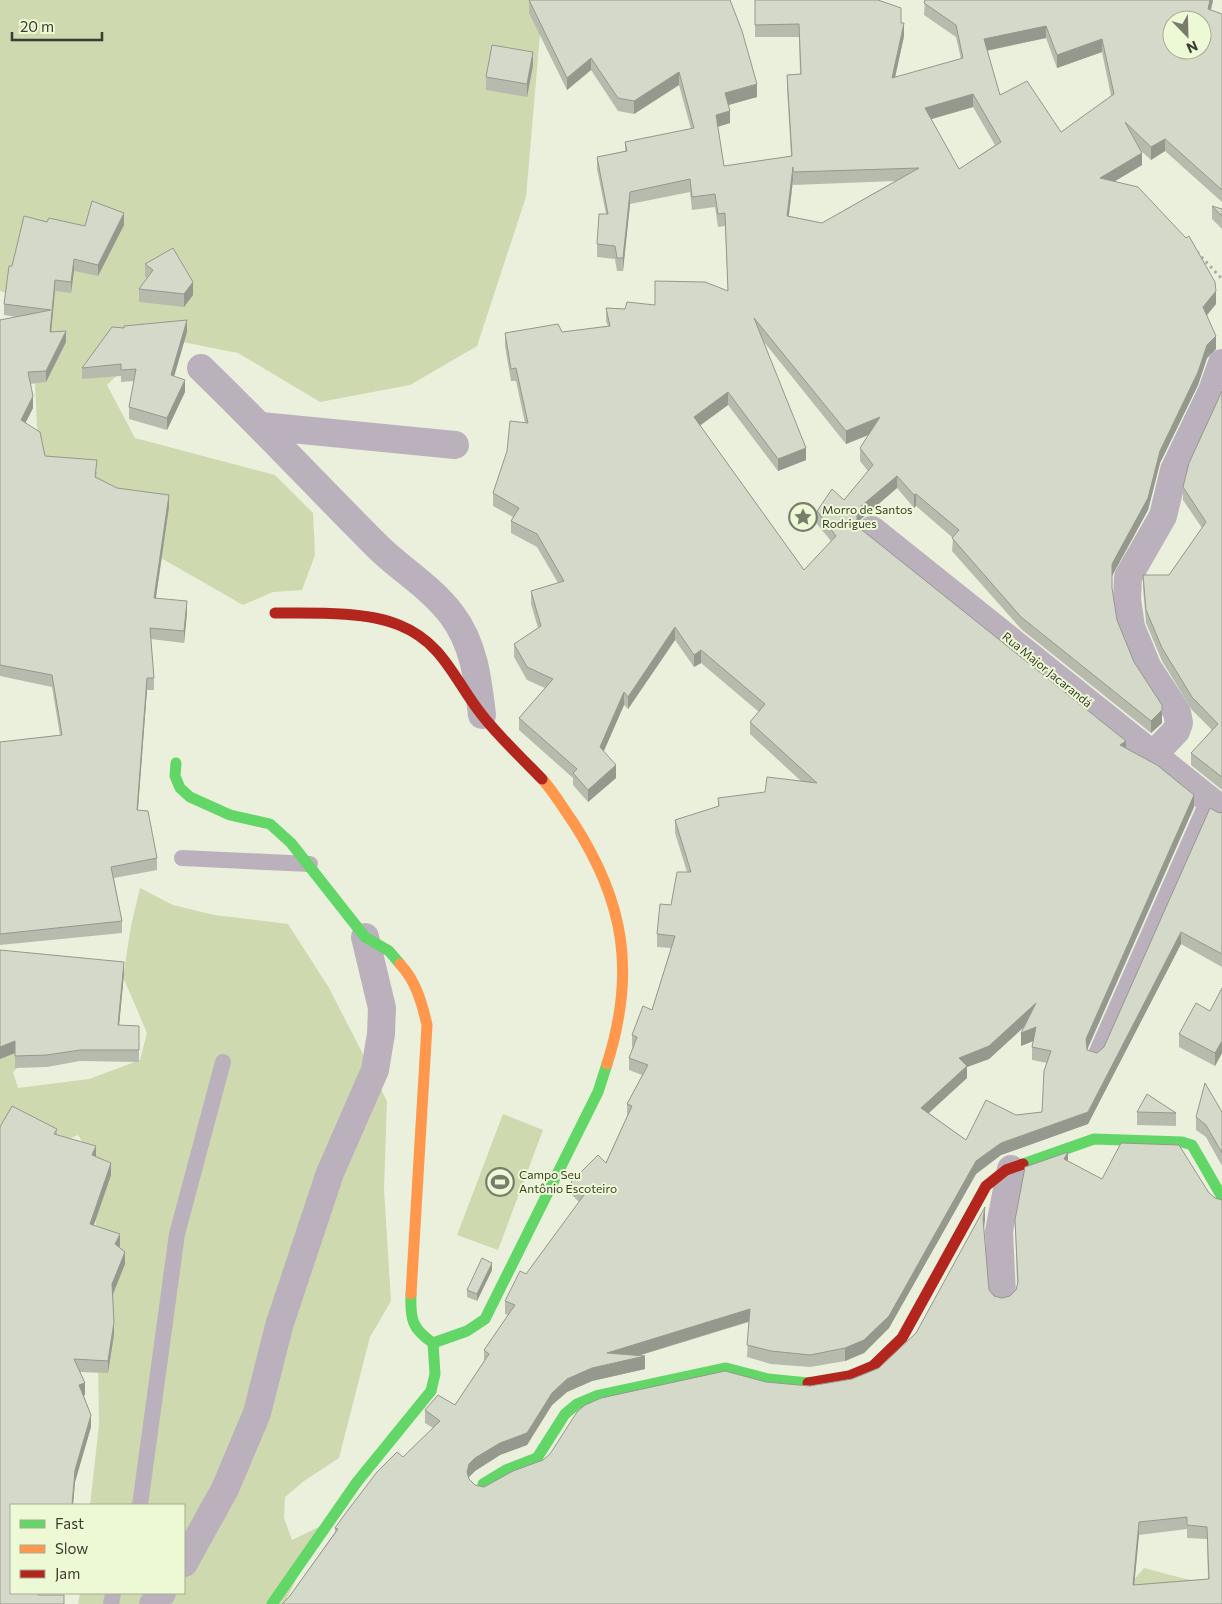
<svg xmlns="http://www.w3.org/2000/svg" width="1222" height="1604" font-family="Commissioner,sans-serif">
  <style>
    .green { fill: #ced9b0 }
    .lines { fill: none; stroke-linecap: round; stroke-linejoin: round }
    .path { stroke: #aea9ac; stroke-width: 3; stroke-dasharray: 2.5 4; stroke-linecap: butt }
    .lane { stroke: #bbb1bd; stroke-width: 16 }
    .street { stroke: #bbb1bd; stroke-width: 28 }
    .fast { stroke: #63d668; stroke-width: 11 }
    .slow { stroke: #ff974d; stroke-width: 11 }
    .jam { stroke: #b3261e; stroke-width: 11 }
    .wall { fill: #b7bbad; fill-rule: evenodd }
    .shaded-wall { fill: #95988d }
    .building { fill: #d5d9c9; stroke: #95988d; fill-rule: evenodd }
    .labels { text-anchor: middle; stroke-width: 4; stroke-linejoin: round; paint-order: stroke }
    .poi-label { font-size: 12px; fill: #393d2f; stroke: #edf8d4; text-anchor: start }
    .street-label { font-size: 12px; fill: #393d2f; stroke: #edf8d4 }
  </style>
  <rect width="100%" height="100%" fill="#eaf0dc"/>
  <g class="green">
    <polygon points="0,0 543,0 526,197 477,346 410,385 320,402 238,353 157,337 107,385 135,438 275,475 313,513 315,555 302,590 273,592 243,605 86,515 46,503 37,426 31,301 0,291"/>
    <polygon points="140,888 173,905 214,915 288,924 329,988 387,1101 384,1189 391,1301 370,1337 339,1458 304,1481 285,1497 284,1518 292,1540 323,1525 284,1604 78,1604 80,1593 184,1593 184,1505 90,1505 99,1425 95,1163 78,1135 0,1166 0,1030 23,1063 13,1072 18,1088 89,1079 140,1060 147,1033 123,977 131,926"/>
    <polygon points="503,1114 543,1130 498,1250 457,1235"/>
    <polygon points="1144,1568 1186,1579 1216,1583 1127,1604 1131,1583"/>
  </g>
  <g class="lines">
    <polyline class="path" points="1197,252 1222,279"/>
    <g class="lane">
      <polyline points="182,858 310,864"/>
      <polyline points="1095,1056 1208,800"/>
      <polyline points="140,1505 177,1234 223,1062"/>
      <polyline points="111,1604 113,1593"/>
    </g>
    <g class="street">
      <path d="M201 368C261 426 318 487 377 546 400 569 432 588 452 615 474 644 478 680 482 715"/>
      <polyline points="261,426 455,445"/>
      <polyline points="872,530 1222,810"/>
      <polyline points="1153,755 1176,731 1179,723 1177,712 1148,668 1131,627 1127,599 1128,577 1163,516 1174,470 1212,391 1222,363"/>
      <polyline points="1002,1295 999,1231 1011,1169"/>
      <polyline points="184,1563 225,1489 257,1413 279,1326 330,1173 375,1070 381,1034 382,1008 365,937"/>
      <polyline points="153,1604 162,1593"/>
    </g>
    <g class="fast">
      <polyline points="176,763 175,776 180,788 190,797 230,815 270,824 291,843 365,937 389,951 400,964"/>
      <polyline points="1023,1164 1094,1139 1182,1142 1192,1145 1222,1197"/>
      <polyline points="433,1343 467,1331 485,1319 598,1092 607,1064"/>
      <polyline points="483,1484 506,1470 537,1458 565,1414 577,1404 596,1396 726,1368 768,1379 808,1383"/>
      <path d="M272 1604 357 1482 431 1391 435 1374 433 1343C412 1329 410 1319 411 1294"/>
    </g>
    <g class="slow">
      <path d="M542 779C554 792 563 808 573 822 625 902 636 973 607 1064"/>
      <path d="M400 964C416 981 422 1003 427 1025L411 1294"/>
    </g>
    <g class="jam">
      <path d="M275 613C311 613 366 611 399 625 444 643 454 680 482 715 500 738 522 758 542 779"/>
      <polyline points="808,1383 849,1376 873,1366 902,1338 986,1186 1006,1170 1023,1164"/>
    </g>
  </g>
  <g class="wall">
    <path d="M529 0 757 97 728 105 730 123 718 127 724 166 791 156 787 88V75L800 74 799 37H755V0L901 23 904 36 895 78 961 59 956 37 924 15 925 0H1213L1211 10 1222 14V202L1165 151 1151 160 1139 149 1142 165 1115 181 1216 304 1207 315 1216 349 1207 358 1198 385 1160 463 1148 510 1112 576V591L1117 620 1134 662 1162 723 1151 733 1021 629 952 551 953 538 916 506 914 508 897 488 860 520 858 524 862 530 1126 748 1194 807 1087 1050 1097 1053 1104 1047 1219 813 1222 812V967L1181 944 1088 1124 1001 1155 976 1174 889 1328 864 1353 845 1361 810 1367 771 1364 747 1357 749 1322 638 1356 645 1369 592 1381 567 1392 552 1405 527 1445 500 1455 475 1471 469 1477V1479L475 1485 484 1487 766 1382 810 1386 852 1379 879 1368 916 1333 985 1220 984 1228 989 1290 994 1296 1002 1298 1010 1296 1016 1290 1017 1284 1015 1220 1068 1161 1102 1179 1179 1145 1222 1604 289 1597 335 1532V1528L403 1457 433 1428 425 1423V1410L455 1405 484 1361V1350L508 1315 505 1314V1301L526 1274 579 1202 571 1194V1182L606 1163 627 1116V1104L642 1075 629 1070V1058L633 1048 632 1047V1035L652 1010 671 948 657 947V934L687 872 675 833V820L718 807V798L765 792 801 781 750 734V722L759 712 701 663 694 667 675 640 628 709 624 705 603 752 616 778 588 802 573 785V778L519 730V718L545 688 527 680 514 657V644L538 628 531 604V591L558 583 537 547 511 533V521L513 517 493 506V493L525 423 516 381H511L505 346V333L562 332 608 326 606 321V308L625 309 655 305 728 291 725 226 718 227 715 207 692 210 690 192 630 204 623 271H617L615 259 597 257V244L606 214 597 169V157L625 151V142L691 129 679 85 634 114 618 111 591 70 567 90 529 13ZM1046 38 1057 68 1102 52 1111 96 1061 132 1000 95 987 51ZM973 107 995 145 959 169 931 119ZM793 180V185L895 181 822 223 789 216ZM764 342 846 444 869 435 860 448V461L868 471 844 500 817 511V524L831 541 804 570 700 425 728 405 778 471 806 460ZM1024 1027 1021 1046 1033 1041 1032 1047V1060L1047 1063 1042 1112 1016 1115 966 1140 929 1113 967 1078V1067L989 1059ZM1187 1529V1538L1207 1539 1208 1579 1134 1585 1139 1535Z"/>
    <polygon points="533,65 527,97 486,90 486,77"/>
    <polygon points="1212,206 1222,209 1222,229 1212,219"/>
    <polygon points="47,222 85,226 124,225 98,276 74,271 71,293 55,291 51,332 66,342 46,382 30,384 33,408 25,423 45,456 97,472 96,477 117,488 169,507 156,598 187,613 184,643 151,639 154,678 154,690 147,690 138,810 157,858 157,870 114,878 122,921 122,933 0,945 0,742 60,735 52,687 0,676 0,320 17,317 4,315 4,304 12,266"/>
    <polygon points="145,264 193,295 184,307 139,302 139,289 147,278 145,277"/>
    <polygon points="187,332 174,376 185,392 167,430 129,419 129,407 134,381 121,382 121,376 82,379 82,368"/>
    <polygon points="1222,391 1222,790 1191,765 1191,753 1212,730 1192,710 1162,661 1146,623 1143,588 1143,575 1169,575 1202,528 1183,500 1183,487"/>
    <polygon points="0,950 124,974 119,1025 139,1026 139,1062 80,1061 47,1067 15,1068 15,1053 0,1059"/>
    <polygon points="1222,988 1222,1053 1215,1066 1179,1047 1179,1034 1210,1011"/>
    <polygon points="12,1106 57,1129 57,1135 96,1146 96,1157 111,1163 111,1175 94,1225 120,1234 119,1247 125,1252 125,1264 113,1295 114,1334 108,1373 80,1372 85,1383 85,1395 84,1396 91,1415 91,1427 75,1482 73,1505 11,1505 11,1593 38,1593 38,1595 64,1595 64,1604 0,1604 0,1127"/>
    <polygon points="1137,1112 1176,1113 1176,1126 1137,1125"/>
    <polygon points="1222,1112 1222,1166 1206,1137 1196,1130 1196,1117"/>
    <polygon points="492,1270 477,1301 467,1297 467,1290"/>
  </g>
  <g class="shaded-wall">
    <polygon points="1210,0 1213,0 1208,22 1208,9"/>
    <polygon points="904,23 904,36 892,91 892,78"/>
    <polygon points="1046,26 1046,38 984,51 984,39"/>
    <polygon points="1102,39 1102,52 1057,68 1057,55"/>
    <polygon points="533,52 533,65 527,97 527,84"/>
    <polygon points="591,58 591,70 567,90 567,78"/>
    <polygon points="679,72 679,85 634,114 634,101"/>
    <polygon points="757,84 757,97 725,106 725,93"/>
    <polygon points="973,94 973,107 925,121 925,108"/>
    <polygon points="730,111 730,123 716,127 716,115"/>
    <polygon points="1165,139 1165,151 1151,160 1151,147"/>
    <polygon points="1142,153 1142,165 1100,190 1100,178"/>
    <polygon points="793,167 793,180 787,229 787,216"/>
    <polygon points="630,192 630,204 623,271 623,258"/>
    <polygon points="124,213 124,225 98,276 98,265"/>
    <polygon points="74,259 74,271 71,293 71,282"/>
    <polygon points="55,280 55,291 50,344 50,332"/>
    <polygon points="193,282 193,295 184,307 184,294"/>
    <polygon points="1216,291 1216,304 1203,320 1203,307"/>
    <polygon points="187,320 187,332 171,387 171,375"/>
    <polygon points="66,331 66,342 46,382 46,371"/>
    <polygon points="1216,336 1216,349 1207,358 1198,385 1160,463 1148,510 1112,576 1112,601 1112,564 1160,451 1207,345"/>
    <polygon points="185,380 185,392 167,430 167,418"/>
    <polygon points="728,392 728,405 694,430 694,417"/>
    <polygon points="33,396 33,408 21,432 21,420"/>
    <polygon points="880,417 880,430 846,444 846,431"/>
    <polygon points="806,448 806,460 778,471 778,459"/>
    <polygon points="897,476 897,488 860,520 857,527 857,515 860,507"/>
    <polygon points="916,494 916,506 914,508 914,495"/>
    <polygon points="169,495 169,507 154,610 154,598"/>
    <polygon points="187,601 187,613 184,643 184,631"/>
    <polygon points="675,627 675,640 628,709 628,697"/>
    <polygon points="701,650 701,663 694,667 694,655"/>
    <polygon points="147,678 147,690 137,821 137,810"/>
    <polygon points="624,692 624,705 600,760 600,747"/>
    <polygon points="1162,710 1162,723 1151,733 1151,721"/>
    <polygon points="1126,741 1126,753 1120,745"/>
    <polygon points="616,765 616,778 588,802 588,790"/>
    <polygon points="1194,795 1194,807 1086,1052 1086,1039"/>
    <polygon points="1181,932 1181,944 1088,1124 1001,1155 976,1174 889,1328 864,1353 845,1361 845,1348 976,1161 1001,1143 1088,1112"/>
    <polygon points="124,962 124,974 118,1037 118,1025"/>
    <polygon points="1036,1003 1036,1016 989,1059 967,1067 967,1078 921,1120 921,1108 959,1058"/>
    <polygon points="1036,1027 1036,1040 1021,1046 1021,1033"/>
    <polygon points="15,1041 15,1053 0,1059 0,1047"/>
    <polygon points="1222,1041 1222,1053 1215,1066 1215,1053"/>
    <polygon points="96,1146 96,1158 92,1155"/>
    <polygon points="1068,1152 1068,1165 1064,1159"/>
    <polygon points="111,1163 111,1175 90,1236 90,1224"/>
    <polygon points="985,1207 985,1220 983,1232 983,1219"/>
    <polygon points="120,1234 120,1246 115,1256 115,1244"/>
    <polygon points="125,1252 125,1264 112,1296 112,1284"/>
    <polygon points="492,1263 492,1270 477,1301 477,1294"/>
    <polygon points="750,1309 750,1321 614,1363 645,1356 645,1369 592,1381 567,1392 552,1405 527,1445 500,1455 475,1471 469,1477 467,1472 469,1464 475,1458 567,1379 607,1353"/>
    <polygon points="114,1322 114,1334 108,1373 108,1361"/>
    <polygon points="85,1383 85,1395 79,1397 79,1385"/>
    <polygon points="91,1415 91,1427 75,1482 73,1505 72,1505 75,1470"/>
    <polygon points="1139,1522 1139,1535 1133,1598 1133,1585"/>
  </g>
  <g class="building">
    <path d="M529 0H730L742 31 757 84 725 93 730 111 716 115 724 166 792 156 787 75 801 74 799 24 755 25V0H878L901 8V23H904L892 78 963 58 956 25 924 3 925 0H1210L1208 9 1222 14V190L1165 139 1151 147 1125 122 1142 153 1100 178 1138 187 1186 238 1189 236 1215 282 1216 291 1203 307 1216 336 1207 345 1198 372 1160 451 1148 498 1112 564V588L1117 620 1134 662 1162 705V710L1151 721 1021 617 952 538 959 530 916 494 914 495 897 476 860 507 857 515V523L862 530 1126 741 1120 745 1157 765 1194 795 1086 1039 1087 1050 1097 1053 1104 1047 1210 808 1219 813 1222 812V954L1181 932 1088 1112 1001 1143 976 1161 889 1316 864 1340 845 1348 810 1355 771 1351 747 1345 750 1309 607 1353 645 1356 592 1368 567 1379 552 1393 527 1433 500 1443 475 1458 469 1464 467 1472 469 1479 475 1485 484 1487 513 1471 543 1460 550 1454 577 1412 585 1405 601 1398 725 1371 766 1382 810 1386 852 1379 879 1368 916 1333 985 1207 983 1219 989 1290 994 1296 1002 1298 1010 1296 1016 1290 1018 1282 1015 1220 1025 1167 1068 1152 1064 1159 1102 1179 1121 1143 1179 1145 1209 1193 1215 1198 1222 1200V1604H282L289 1597 338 1529 335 1528 345 1514 377 1472 397 1452 403 1457 440 1421 425 1410 438 1395 455 1405 489 1354 484 1350 515 1305 505 1301 520 1271 526 1274 584 1195 571 1182 598 1155 606 1163 632 1106 627 1104 648 1065 629 1058 637 1037 632 1035 643 1006 652 1010 675 936 657 934 660 904 671 905 677 872H691L675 820 719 806 718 798 765 792 767 777 817 783 750 722 765 704 701 650 694 655 675 627 628 697 624 692 600 747 616 765 588 790 573 773 577 769 519 718 553 679 527 667 514 644 541 626 531 591 564 581 537 534 511 521 519 508 493 493 507 451 510 421 528 423 516 368 511 369 505 333 558 324 562 332 610 326 606 308 625 309 627 302 655 305V281L705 282 728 291 725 213 718 214 715 194 692 197 690 179 630 192 623 258H617L615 246 597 244 599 214H608L597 157 627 151 625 142 694 128 679 72 634 101 618 98 591 58 567 78ZM1172 20H1202V50H1172ZM1046 26 1057 55 1102 39 1114 94 1061 132 1027 81 1000 95 984 39ZM973 94 1001 142 959 169 925 108ZM793 167V172L919 168 822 223 787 216ZM754 318 846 431 880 417 860 448 873 465 844 500 832 489 817 511 836 536 804 570 694 417 728 392 778 459 806 448ZM1036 1003 1021 1033 1036 1027 1032 1047 1051 1051 1044 1071 1042 1112 1016 1115 986 1100 966 1140 921 1108 967 1066 959 1058 989 1046ZM1187 1517V1525L1207 1527 1209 1579 1133 1585 1139 1522Z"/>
    <polygon points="492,45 533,52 527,84 486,77"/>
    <polygon points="92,201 124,213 98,265 74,259 71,282 55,280 50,332 66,331 46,371 28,372 33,396 21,420 40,432 45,456 97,460 95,477 117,488 169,495 154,598 187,601 184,631 150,628 154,678 147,678 137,810 148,811 157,858 111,867 122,921 0,934 0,742 62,735 52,675 0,665 0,320 51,310 4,304 9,266 12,266 24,216 47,222 49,218 85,226"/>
    <polygon points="1212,206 1222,209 1222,216"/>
    <polygon points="173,248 193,282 184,294 139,289 153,270 145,264"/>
    <polygon points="187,320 171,375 185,380 167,418 129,407 136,369 121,370 121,364 82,368 112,327 124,328 124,326"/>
    <polygon points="1222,391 1222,777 1191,753 1218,724 1192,697 1162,648 1146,610 1143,575 1169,575 1206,522 1183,487 1189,463"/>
    <polygon points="0,950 124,962 118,1025 139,1026 139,1050 80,1050 47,1055 15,1056 15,1041 0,1047"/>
    <polygon points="1222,988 1222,1041 1215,1053 1179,1034 1196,1003 1210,1011"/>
    <polygon points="1205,1083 1222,1112 1222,1153 1206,1125 1196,1117"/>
    <polygon points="1147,1094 1176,1113 1137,1112"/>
    <polygon points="12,1106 57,1129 54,1134 96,1146 92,1155 111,1163 90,1224 120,1234 115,1244 125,1252 112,1284 114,1322 108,1361 74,1359 85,1383 79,1385 91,1415 75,1470 72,1505 11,1505 11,1593 38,1593 38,1595 64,1595 64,1604 0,1604 0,1127"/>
    <polygon points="482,1258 492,1263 477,1294 467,1290"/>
  </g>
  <defs>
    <symbol id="sight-ring" viewBox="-11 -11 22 22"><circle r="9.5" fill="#edf8d4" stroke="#777c6c" stroke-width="1.5"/><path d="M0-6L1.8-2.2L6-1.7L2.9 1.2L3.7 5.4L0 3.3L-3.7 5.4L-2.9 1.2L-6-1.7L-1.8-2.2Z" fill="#777c6c"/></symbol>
    <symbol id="stadium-ring" viewBox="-11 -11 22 22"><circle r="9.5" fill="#edf8d4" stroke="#777c6c" stroke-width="1.5"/><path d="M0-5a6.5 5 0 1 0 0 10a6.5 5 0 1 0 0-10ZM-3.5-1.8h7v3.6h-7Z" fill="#777c6c"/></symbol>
  </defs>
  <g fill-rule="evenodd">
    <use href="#sight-ring" x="787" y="501" width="32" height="32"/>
    <use href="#stadium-ring" x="484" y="1166" width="32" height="32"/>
  </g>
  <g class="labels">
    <g class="poi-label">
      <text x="822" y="514">Morro de Santos<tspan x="822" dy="14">Rodrigues</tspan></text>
      <text x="519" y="1179">Campo Seu<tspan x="519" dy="14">Antônio Escoteiro</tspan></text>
    </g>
    <g class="street-label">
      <text transform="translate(1047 670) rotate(39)" y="4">Rua Major Jacarandá</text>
    </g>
  </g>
  <rect x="10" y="1504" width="175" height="90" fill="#edf8d4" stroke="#a5ad92"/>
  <rect x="20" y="1520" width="25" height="8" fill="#63d668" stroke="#a5ad92"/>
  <text x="55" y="1529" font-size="15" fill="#393d2f">Fast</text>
  <rect x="20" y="1545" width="25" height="8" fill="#ff974d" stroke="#a5ad92"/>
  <text x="55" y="1554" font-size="15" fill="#393d2f">Slow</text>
  <rect x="20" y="1570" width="25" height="8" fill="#b3261e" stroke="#a5ad92"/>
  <text x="55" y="1579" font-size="15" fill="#393d2f">Jam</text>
  <g transform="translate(1187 35) rotate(157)"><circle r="24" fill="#edf8d4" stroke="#a5ad92"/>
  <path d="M0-4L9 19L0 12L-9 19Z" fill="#777c6c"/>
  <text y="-8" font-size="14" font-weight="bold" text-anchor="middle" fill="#393d2f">N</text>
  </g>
  <path d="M12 32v8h90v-8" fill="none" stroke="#393d2f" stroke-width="2.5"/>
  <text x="20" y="32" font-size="15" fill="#393d2f" stroke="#edf8d4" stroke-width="4" paint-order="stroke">20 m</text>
</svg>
